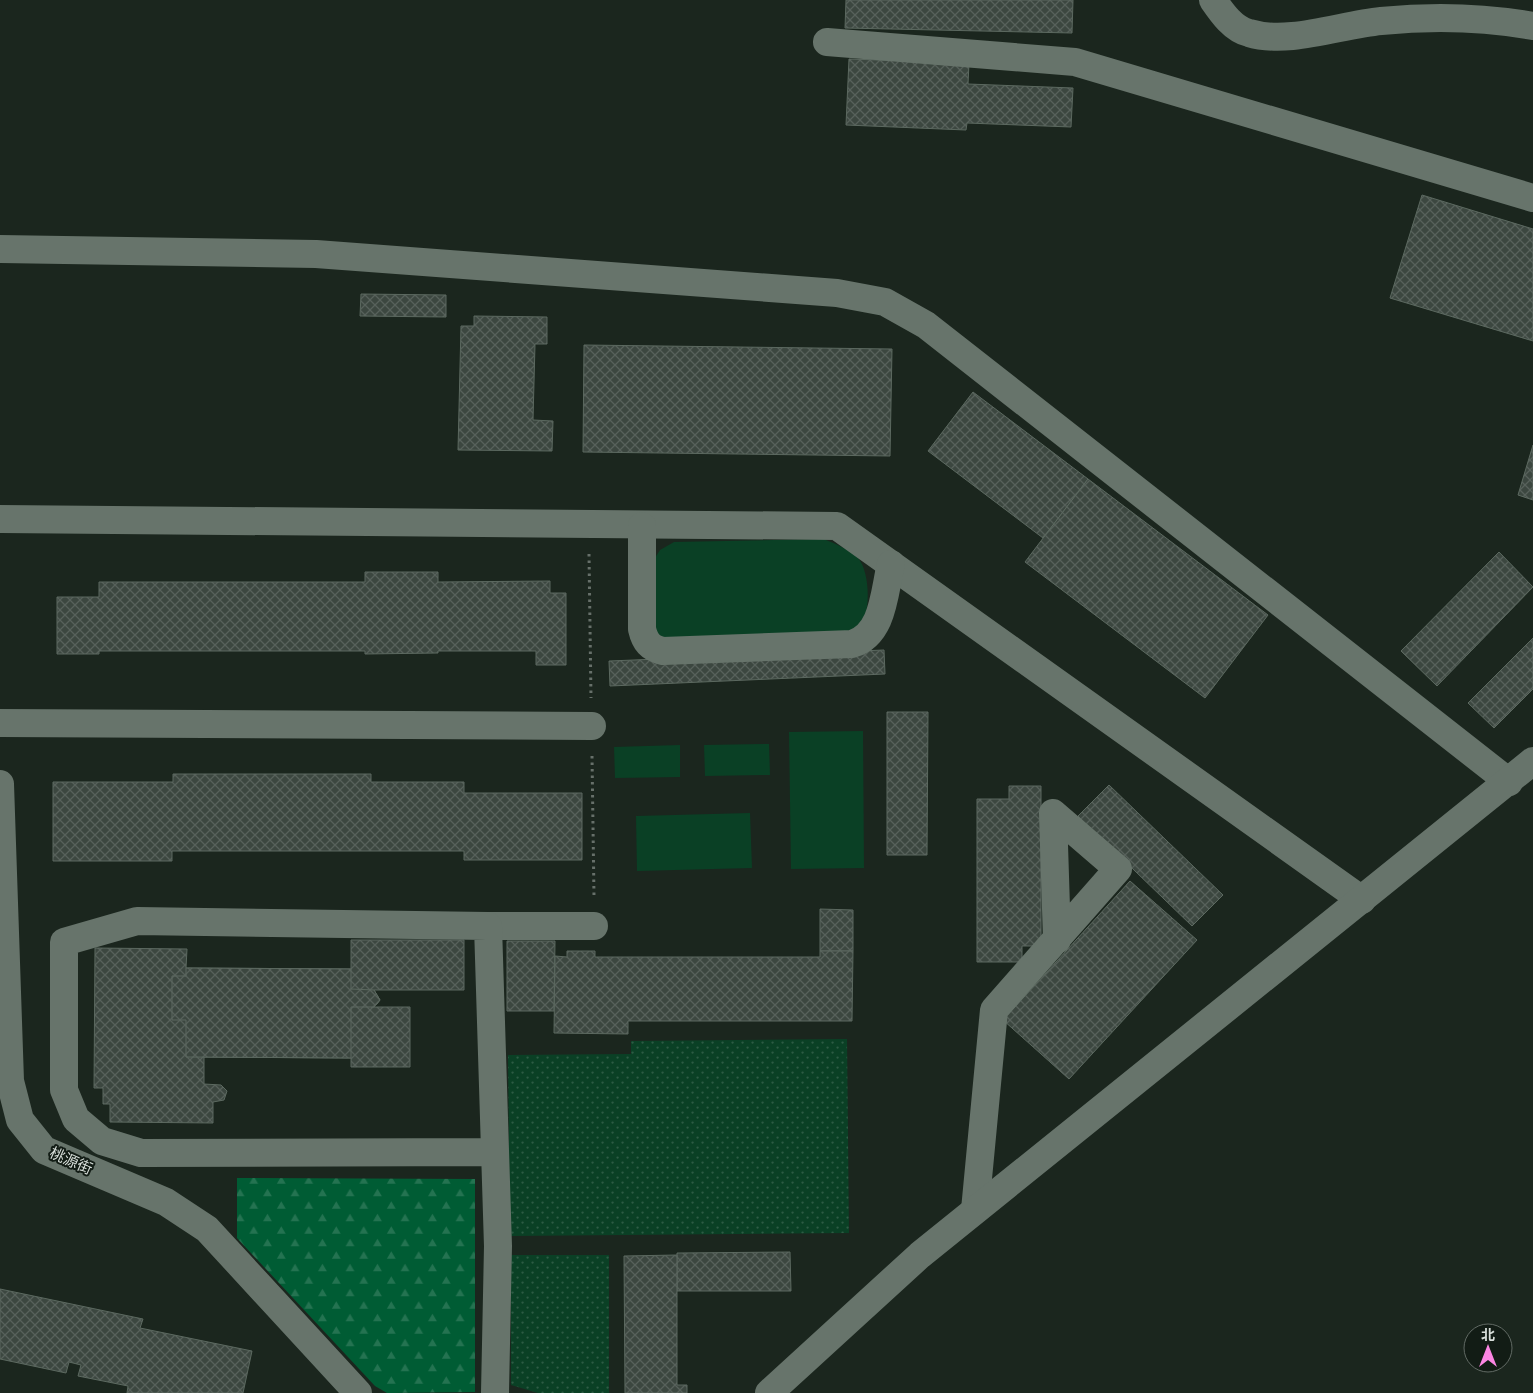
<svg xmlns="http://www.w3.org/2000/svg" width="1533" height="1393" font-family="Manrope,'Noto Sans SC',sans-serif">
  <style>
    .grass { fill: url(#grass-dots) }
    .forest { fill: url(#forest-firs) }
    .garden { fill: #0a4025 }
    .building { fill: url(#building-cross-hatch); stroke: #5c6960 }
    .lines { fill: none; stroke-linecap: round; stroke-linejoin: round }
    .path { stroke: #67706a; stroke-width: 3; stroke-dasharray: 2.5 4; stroke-linecap: butt }
    .minor { stroke: #67746b; stroke-width: 28 }
    .labels { text-anchor: middle; stroke-width: 4; stroke-linejoin: round; paint-order: stroke }
    .street-label { font-size: 15px; fill: #d8dfda; stroke: #121c15 }
  </style>
  <defs>
    <pattern id="grass-dots" width="8" height="8" patternUnits="userSpaceOnUse" patternTransform="scale(1.25)"><rect width="8" height="8" fill="#0a4025"/><path d="M2 2h.1M6 6h.1" fill="none" stroke="#2d5b44" stroke-width="1.8" stroke-linecap="round"/></pattern>
    <pattern id="forest-firs" width="22" height="20" patternUnits="userSpaceOnUse" patternTransform="scale(1.25)"><rect width="22" height="20" fill="#005c34"/><path d="M5 1l3.5 6h-7zM16 11l3.5 6h-7z" fill="#247351"/></pattern>
    <pattern id="building-cross-hatch" width="8" height="8" patternUnits="userSpaceOnUse" patternTransform="scale(1.25)"><rect width="8" height="8" fill="#3c4740"/><path d="M0 0l8 8M0 8l8-8" fill="none" stroke="#57615b"/></pattern>
  </defs>
  <rect width="100%" height="100%" fill="#1b261e"/>
  <g class="grass">
    <polygon points="847,1039 849,1233 510,1236 508,1055 631,1054 631,1041"/>
    <polygon points="511,1255 609,1255 609,1393 538,1393 511,1385"/>
  </g>
  <polygon class="forest" points="237,1178 475,1179 475,1392 387,1393 375,1386 237,1238"/>
  <g class="garden">
    <path d="M824 539C835 544 849 549 858 558 870 571 872 616 858 629 855 632 849 634 845 637L671 642 658 635 651 623V564L660 550 674 542Z"/>
    <polygon points="863,731 864,868 791,869 789,732"/>
    <polygon points="769,744 770,775 705,776 704,745"/>
    <polygon points="680,745 680,777 615,778 614,747"/>
    <polygon points="750,813 752,868 637,871 636,816"/>
  </g>
  <g class="building">
    <polygon points="846,0 1073,0 1072,33 845,28"/>
    <polygon points="849,59 969,63 968,84 1073,88 1071,127 967,123 966,130 846,125"/>
    <polygon points="1422,195 1533,229 1533,341 1390,298"/>
    <polygon points="361,294 446,295 446,317 360,316"/>
    <polygon points="474,316 547,317 547,344 535,344 533,420 553,421 552,451 458,450 461,326 474,326"/>
    <polygon points="584,345 892,349 890,456 583,452"/>
    <polygon points="973,392 1088,479 1043,538 928,451"/>
    <polygon points="1533,445 1533,500 1518,495"/>
    <polygon points="1088,479 1268,615 1205,698 1025,562"/>
    <polygon points="1499,552 1533,587 1437,686 1401,651"/>
    <polygon points="365,572 438,572 438,582 550,581 550,593 566,593 566,665 536,665 536,651 438,651 438,653 365,654 365,651 99,651 99,654 57,654 57,597 99,597 99,582 365,582"/>
    <polygon points="1533,638 1533,689 1494,728 1468,703"/>
    <polygon points="884,650 885,674 610,686 609,661"/>
    <polygon points="887,712 928,712 927,855 887,855"/>
    <polygon points="173,774 371,774 371,782 464,782 464,793 582,793 582,860 464,860 464,851 172,851 172,861 53,861 53,782 173,782"/>
    <polygon points="1109,785 1223,895 1192,926 1078,816"/>
    <polygon points="1009,786 1041,786 1041,946 1022,946 1022,962 977,962 977,799 1009,799"/>
    <polygon points="1130,881 1197,940 1069,1079 1003,1020"/>
    <polygon points="820,909 853,910 853,951 820,951"/>
    <polygon points="351,940 464,940 464,990 374,990 380,1000 377,1004 371,1007 410,1007 410,1067 351,1067 351,1058 204,1057 204,1084 221,1085 227,1091 224,1100 213,1102 213,1123 110,1122 110,1104 103,1104 103,1088 94,1088 95,948 187,949 186,968 351,969"/>
    <polygon points="507,941 555,941 554,1011 507,1011"/>
    <polygon points="567,951 595,951 595,957 820,957 820,951 853,951 852,1021 628,1021 628,1034 554,1033 555,956 567,957"/>
    <polygon points="186,968 351,969 351,989 374,990 380,1000 374,1007 351,1007 351,1058 186,1057 186,1020 172,1020 172,976 186,976"/>
    <polygon points="790,1252 791,1291 677,1291 677,1253"/>
    <polygon points="677,1255 677,1385 687,1385 687,1393 625,1393 624,1256"/>
    <polygon points="0,1289 143,1319 140,1328 252,1351 243,1393 127,1393 128,1386 78,1376 81,1365 69,1362 66,1373 0,1359"/>
  </g>
  <g class="lines">
    <g class="path">
      <polyline points="589,554 591,698"/>
      <polyline points="592,756 594,897"/>
    </g>
    <g class="minor">
      <path d="M1213 0C1222 13 1233 29 1249 33 1288 45 1340 25 1381 21 1431 16 1483 17 1533 26"/>
      <polyline points="827,42 1075,62 1533,198"/>
      <polyline points="0,249 316,254 837,293 885,302 926,325 1509,782"/>
      <polyline points="0,519 837,526 1362,900"/>
      <path d="M642 526V629C645 642 650 648 663 651L852 644C884 634 884 592 891 564"/>
      <polyline points="0,723 592,726"/>
      <polyline points="0,784 10,1081 20,1120 44,1150 166,1202 207,1229 358,1393"/>
      <polyline points="488,926 594,926"/>
      <polyline points="495,1152 141,1153 102,1141 76,1119 64,1090 64,942 137,921 488,926 498,1246 495,1393"/>
      <polyline points="975,1210 994,1010 1118,869 1053,813 1057,940"/>
      <polyline points="769,1393 920,1255 1533,761"/>
    </g>
  </g>
  <g class="labels">
    <g class="street-label">
      <text transform="translate(71 1161) rotate(24)" y="5">桃源街</text>
    </g>
  </g>
  <g transform="translate(1488 1348)"><circle r="24" fill="#121c15" stroke="#616a64"/>
  <path d="M0-4L9 19L0 12L-9 19Z" fill="#fc86e3"/>
  <text y="-8" font-size="14" font-weight="bold" text-anchor="middle" fill="#d8dfda">北</text>
  </g>
</svg>
